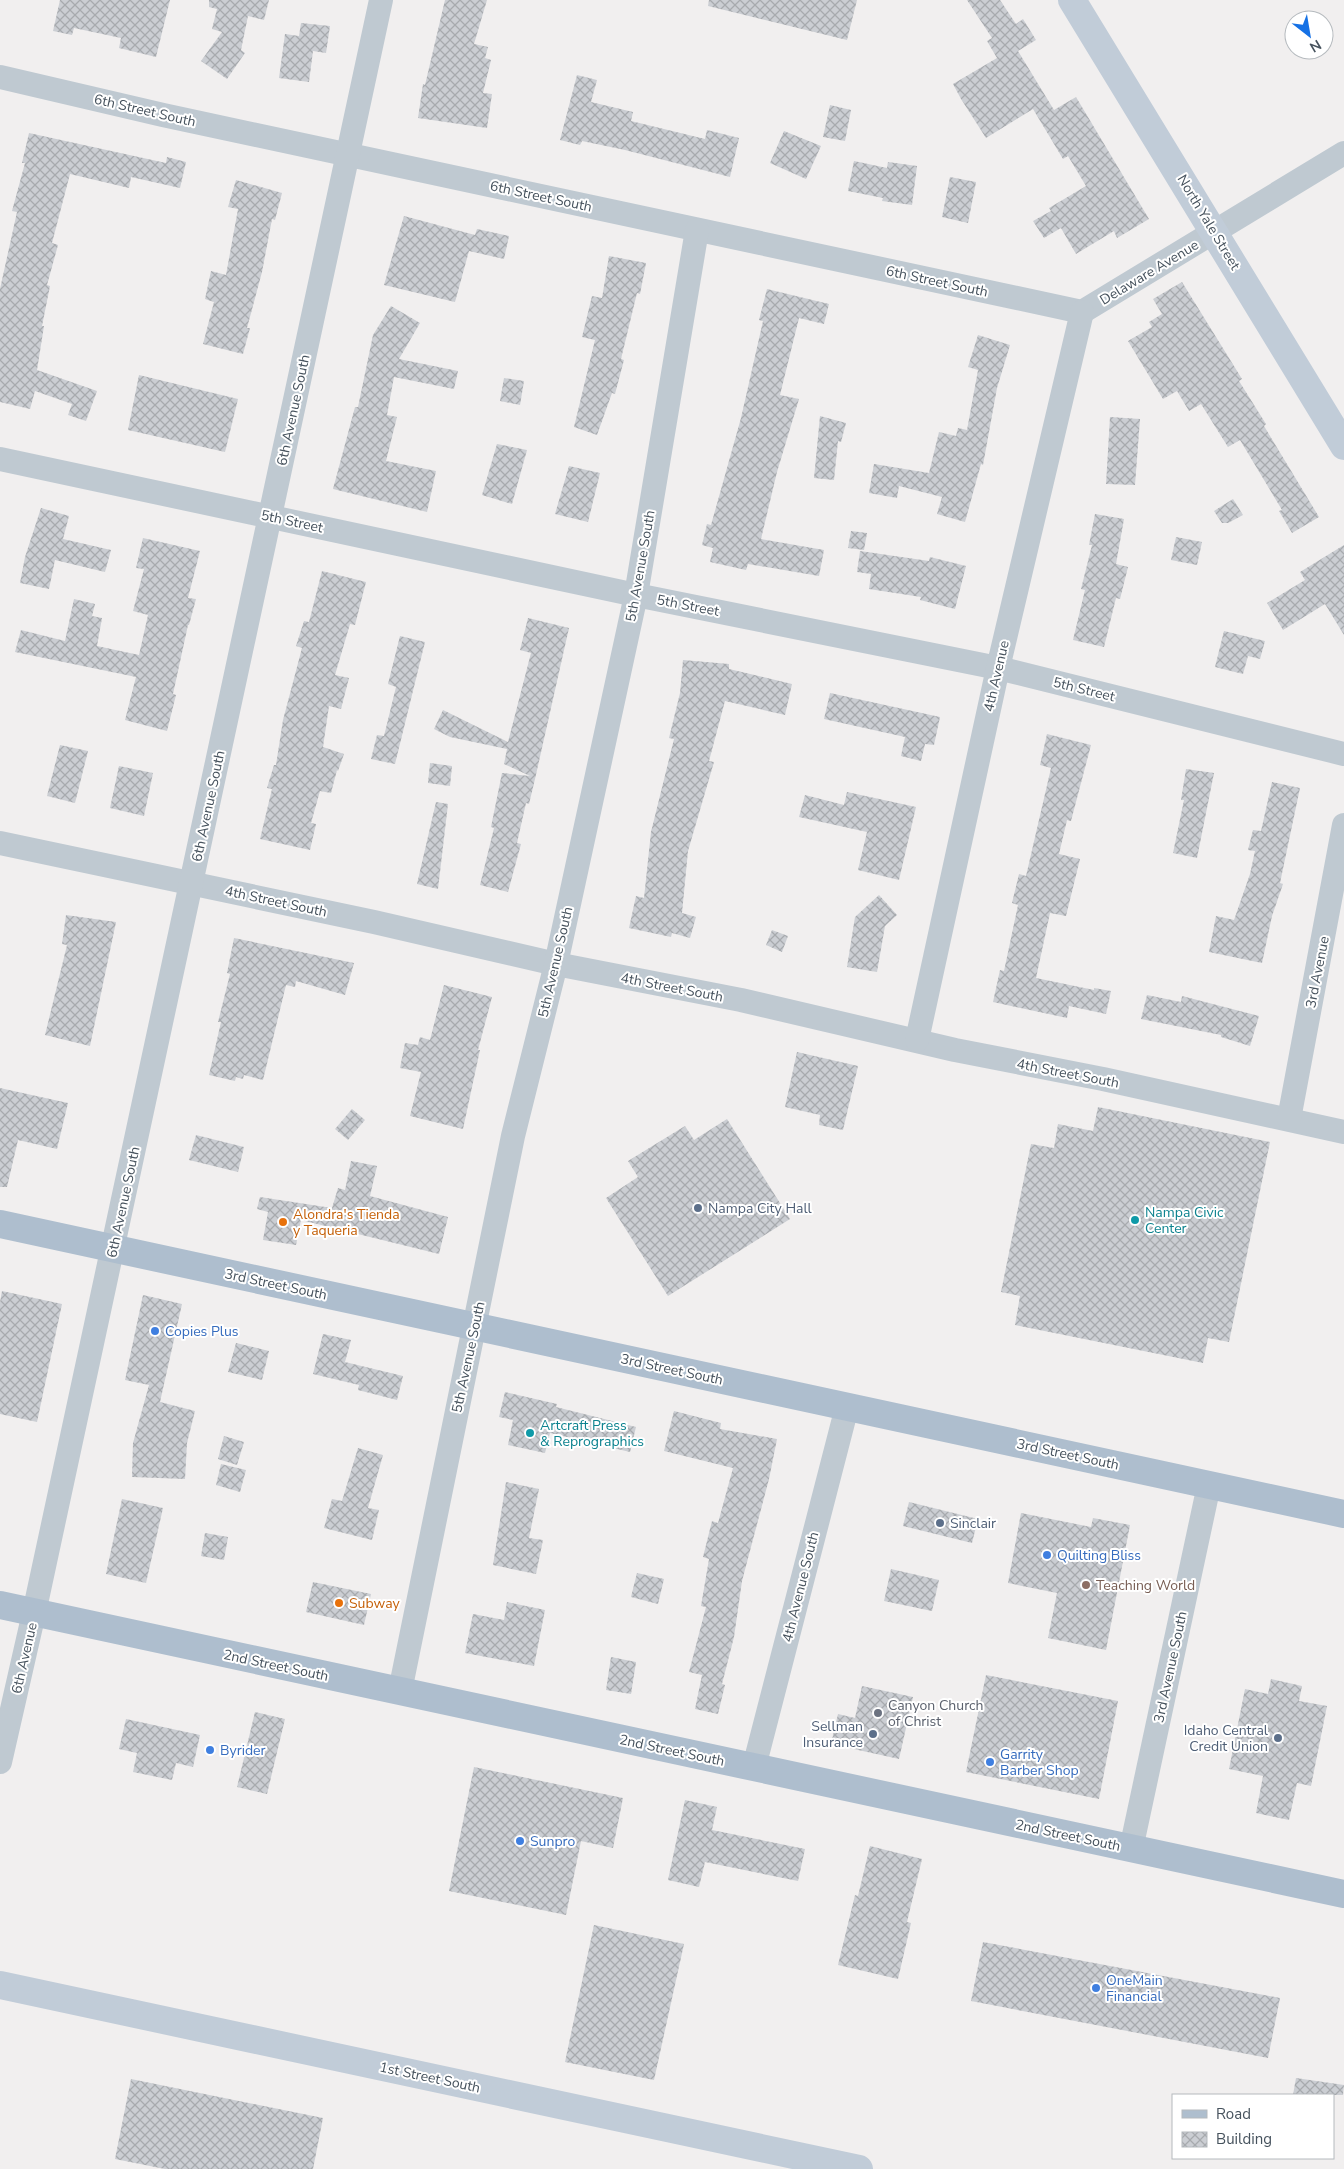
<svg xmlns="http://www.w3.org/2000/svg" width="1344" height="2169" font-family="'Nunito Sans',sans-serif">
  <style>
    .building { fill: url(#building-cross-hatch) }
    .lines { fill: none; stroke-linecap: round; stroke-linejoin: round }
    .street { stroke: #bfc9d1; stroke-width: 24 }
    .secondary { stroke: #c1ccd8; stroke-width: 28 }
    .primary { stroke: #aebece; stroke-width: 28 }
    .service-dot { fill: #5c6f8a; stroke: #fff; stroke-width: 2 }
    .culture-dot { fill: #0f9aa8; stroke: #fff; stroke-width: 2 }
    .food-dot { fill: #e8710a; stroke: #fff; stroke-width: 2 }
    .shop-dot { fill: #3f7fe0; stroke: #fff; stroke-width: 2 }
    .education-dot { fill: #8d6e63; stroke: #fff; stroke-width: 2 }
    .worship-dot { fill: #6b7280; stroke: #fff; stroke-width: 2 }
    .labels { text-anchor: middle; stroke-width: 4; stroke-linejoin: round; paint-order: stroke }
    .street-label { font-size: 14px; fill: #46525d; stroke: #fff }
    .service-label { font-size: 14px; fill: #4e5e75; stroke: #fff; text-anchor: start }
    .culture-label { font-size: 14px; fill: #0d838f; stroke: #fff; text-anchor: start }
    .food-label { font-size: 14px; fill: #c56008; stroke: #fff; text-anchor: start }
    .shop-label { font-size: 14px; fill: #366cbe; stroke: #fff; text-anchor: start }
    .education-label { font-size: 14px; fill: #785e54; stroke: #fff; text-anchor: start }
    .worship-label { font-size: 14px; fill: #5b616d; stroke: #fff; text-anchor: start }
  </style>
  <defs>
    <pattern id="building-cross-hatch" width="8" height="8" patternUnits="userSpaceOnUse" patternTransform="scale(1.25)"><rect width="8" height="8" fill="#cbced3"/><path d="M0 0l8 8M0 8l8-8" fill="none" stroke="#a7aaae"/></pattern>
  </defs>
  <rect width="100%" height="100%" fill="#f1efef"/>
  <g class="building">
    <polygon points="60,0 170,0 156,57 119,48 121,38 74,28 72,35 53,31"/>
    <polygon points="209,0 269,0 264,20 248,16 241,50 245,53 227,79 201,61 222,32 212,29 217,9 209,7"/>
    <polygon points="445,0 487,0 474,44 488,47 485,58 491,60 483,93 492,94 487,128 418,118 423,84 425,85"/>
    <polygon points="709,0 857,0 847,40 708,6"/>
    <polygon points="967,0 1000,0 1016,24 1023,19 1036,40 1018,51 1054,110 1076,97 1149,219 1117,238 1114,231 1076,254 1061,228 1044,238 1033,221 1051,211 1049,208 1086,186 1068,156 1063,159 1033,109 986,138 961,99 953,84 997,58 987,41 992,38"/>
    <polygon points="301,23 330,26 326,53 313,51 309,82 279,78 285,34 299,36"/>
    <polygon points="577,75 597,80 591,102 633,112 631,121 705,139 707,130 739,138 730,177 625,150 582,141 580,145 560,140"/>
    <polygon points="830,105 851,110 845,141 823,137"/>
    <polygon points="784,131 821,146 806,179 770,163"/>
    <polygon points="29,133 166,163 167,157 186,162 180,188 131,177 129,188 70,174 52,243 58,245 47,285 50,286 42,326 44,326 37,370 97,391 86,421 68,415 72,404 35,391 30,409 0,402 0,289 17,212 12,211 25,163 22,163"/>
    <polygon points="854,161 887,168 888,162 917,166 912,205 882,201 883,198 848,191"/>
    <polygon points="950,177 976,182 968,223 942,217"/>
    <polygon points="236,180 282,193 275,220 272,219 262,272 247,328 250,328 243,354 203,344 214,302 205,299 211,271 226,275 238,209 228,207"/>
    <polygon points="404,216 475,235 477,229 509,236 504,259 469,251 455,302 384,285"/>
    <polygon points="609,256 646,263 640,294 637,293 621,359 624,360 615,394 612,393 597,435 574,427 595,340 582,337 592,296 602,298"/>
    <polygon points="1182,282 1242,379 1239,381 1266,424 1264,426 1319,517 1292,533 1279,511 1282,510 1240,440 1228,447 1201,404 1189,411 1177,391 1163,399 1128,341 1152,327 1149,322 1162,314 1153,299"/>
    <polygon points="767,289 829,304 824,324 799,318 780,395 799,399 777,472 761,539 824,550 819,576 748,564 746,570 710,562 713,548 702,545 707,524 711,525 741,418 763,321 759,320"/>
    <polygon points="391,306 420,323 399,359 458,371 454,389 394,377 387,415 397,417 386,461 436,471 427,512 333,489 355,407 358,407 373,335"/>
    <polygon points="978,335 1010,345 997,388 983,465 981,464 965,522 937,514 942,497 899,486 897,498 869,493 874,464 929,473 939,432 956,436 958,428 967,430 978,370 968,367"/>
    <polygon points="139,375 238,399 225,452 128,430"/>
    <polygon points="504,378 524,381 520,405 500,401"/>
    <polygon points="820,416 846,423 841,442 838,441 834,480 814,478"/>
    <polygon points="1110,417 1140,419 1135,485 1106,484"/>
    <polygon points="497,444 527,450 512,504 482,495"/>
    <polygon points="569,466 600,473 588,522 555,514"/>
    <polygon points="1233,499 1243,515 1228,523 1222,523 1214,511"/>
    <polygon points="41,508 69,516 63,539 111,550 105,572 55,560 49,589 20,583 25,557"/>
    <polygon points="1095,514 1124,519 1116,564 1128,567 1120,599 1116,598 1104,647 1073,640 1085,590 1081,589 1092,545 1089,545"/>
    <polygon points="851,531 867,533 864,550 848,548"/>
    <polygon points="1176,537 1202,542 1197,565 1171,560"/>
    <polygon points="143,538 200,551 188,598 196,599 189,625 188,625 173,694 176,695 167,731 125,720 136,677 15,652 21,630 65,641 74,599 95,604 92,616 102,618 97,646 139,655 148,615 133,611 144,569 136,568"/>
    <polygon points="1344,545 1344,635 1325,604 1283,630 1267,603 1305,580 1300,572"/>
    <polygon points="860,551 929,561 930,557 966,566 955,609 920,600 921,597 869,589 871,574 857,572"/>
    <polygon points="322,571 366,582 355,625 350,624 335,675 349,678 341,709 329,706 323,747 344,754 338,771 337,770 331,793 320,791 311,823 316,824 310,850 260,839 272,789 267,788 274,765 276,765 283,720 302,648 296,646 304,621 309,622"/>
    <polygon points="528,618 569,628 535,779 529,804 526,803 517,843 521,844 508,892 480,885 494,828 491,827 502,773 530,776 504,764 507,749 450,737 434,729 443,710 508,742 531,653 520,650"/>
    <polygon points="1224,631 1265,641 1260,659 1248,656 1243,674 1215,667"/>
    <polygon points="400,636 425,642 395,764 371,759 377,735 384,736 396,687 388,684"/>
    <polygon points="683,660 729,664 729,669 792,684 785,715 725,701 709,761 714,762 688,851 682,913 696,917 690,938 672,933 671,937 629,928 636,896 644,898 651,832 674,739 669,738 680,693"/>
    <polygon points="830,693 940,717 934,745 925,744 921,761 901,756 905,737 824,719"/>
    <polygon points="1047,734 1091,745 1071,821 1067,820 1059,854 1080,859 1066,916 1050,913 1036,978 1094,990 1094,988 1111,991 1106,1014 1069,1006 1067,1018 993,1002 1000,970 1004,971 1018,905 1012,903 1019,874 1026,876 1051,768 1040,765"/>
    <polygon points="60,745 88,751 75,803 47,796"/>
    <polygon points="430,763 452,766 450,786 428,783"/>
    <polygon points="119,766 153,773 144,816 110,808"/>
    <polygon points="1186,769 1214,773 1197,858 1173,853 1184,800 1181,800"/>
    <polygon points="1272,782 1300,788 1280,883 1283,884 1272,916 1262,963 1209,952 1216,916 1234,920 1250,874 1255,851 1248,850 1253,830 1261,831"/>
    <polygon points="847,792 916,807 899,880 858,870 867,832 799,817 805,795 844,805"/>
    <polygon points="436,802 448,804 438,889 417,884"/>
    <polygon points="879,895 897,915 885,926 877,972 847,967 855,917"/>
    <polygon points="66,915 116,922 90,1046 45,1035 67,945 62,944"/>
    <polygon points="772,930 788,936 782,952 766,945"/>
    <polygon points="234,938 354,963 345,995 296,981 295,987 286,985 263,1080 244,1075 243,1079 236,1077 235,1081 209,1075 221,1022 218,1022 230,974 227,973"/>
    <polygon points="444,985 492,997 478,1050 480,1050 463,1129 410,1116 421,1072 400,1068 405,1043 418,1045 420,1037 430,1040"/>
    <polygon points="1147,995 1181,1002 1182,996 1259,1016 1250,1046 1221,1037 1221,1035 1141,1019"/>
    <polygon points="797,1052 858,1066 843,1130 819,1125 820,1115 785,1107"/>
    <polygon points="0,1088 68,1103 57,1149 18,1140 7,1187 0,1187"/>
    <polygon points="1098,1107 1270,1142 1229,1342 1208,1338 1203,1363 1015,1325 1020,1296 1001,1292 1031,1144 1054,1148 1058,1124 1093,1131"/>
    <polygon points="352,1109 365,1120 348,1140 335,1129"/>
    <polygon points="727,1119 790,1219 668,1296 606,1198 638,1177 628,1161 685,1126 694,1140"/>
    <polygon points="196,1135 244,1147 238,1172 189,1160"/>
    <polygon points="351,1161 377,1166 370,1196 448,1217 439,1254 301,1220 296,1245 263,1240 268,1212 257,1209 260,1197 332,1208 338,1188 345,1190"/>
    <polygon points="2,1291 62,1304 37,1422 0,1414 0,1302"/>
    <polygon points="143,1295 182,1304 160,1402 195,1411 187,1443 185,1479 132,1477 133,1443 149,1385 125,1380"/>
    <polygon points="323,1334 351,1340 345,1362 403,1376 397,1400 358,1390 359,1385 313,1374"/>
    <polygon points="236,1343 269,1351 262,1380 228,1372"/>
    <polygon points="505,1392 557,1404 556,1407 636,1427 630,1452 550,1433 545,1453 508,1445 513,1420 499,1417"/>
    <polygon points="674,1411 721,1423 720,1429 777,1439 769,1479 742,1581 734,1637 722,1684 725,1685 718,1714 695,1709 702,1675 689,1672 706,1607 701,1606 709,1559 703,1557 712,1521 718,1523 733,1468 664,1451"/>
    <polygon points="224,1436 244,1442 237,1465 218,1459"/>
    <polygon points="358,1448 383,1455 368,1508 379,1510 372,1540 324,1528 332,1499 342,1501"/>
    <polygon points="221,1464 246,1470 240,1492 216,1485"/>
    <polygon points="506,1482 539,1489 529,1538 543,1540 536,1574 493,1565"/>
    <polygon points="122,1499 163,1508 146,1583 106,1574"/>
    <polygon points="909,1502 978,1519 972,1543 903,1526"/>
    <polygon points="1021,1513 1091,1527 1093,1518 1130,1525 1106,1650 1048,1638 1057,1593 1008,1583"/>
    <polygon points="205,1533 228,1537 224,1560 201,1556"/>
    <polygon points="891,1569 939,1580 932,1611 884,1601"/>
    <polygon points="637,1573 664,1579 658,1604 631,1597"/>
    <polygon points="313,1582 371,1594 364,1625 306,1612"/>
    <polygon points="507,1602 545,1610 534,1666 465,1653 473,1614 504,1620"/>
    <polygon points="611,1657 636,1662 631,1694 606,1690"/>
    <polygon points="986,1675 1118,1701 1099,1799 966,1772"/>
    <polygon points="1271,1679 1302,1686 1299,1701 1327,1706 1311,1786 1297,1783 1289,1820 1256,1813 1263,1776 1229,1769 1245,1689 1268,1694"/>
    <polygon points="862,1686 913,1697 899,1759 831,1744 838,1714 855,1718"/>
    <polygon points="255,1712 285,1719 267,1794 237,1787"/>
    <polygon points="126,1719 200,1735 193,1767 176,1763 172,1780 133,1772 137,1753 119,1749"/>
    <polygon points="474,1767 623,1798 613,1848 581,1841 566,1915 449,1891"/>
    <polygon points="685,1800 717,1807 712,1830 805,1849 798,1881 705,1862 699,1887 668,1880"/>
    <polygon points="870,1846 922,1859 907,1922 911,1923 898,1979 838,1965 855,1895 858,1896"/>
    <polygon points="594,1925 684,1944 654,2080 565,2062"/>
    <polygon points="983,1942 1280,1998 1268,2058 971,2001"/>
    <polygon points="1296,2078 1344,2085 1343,2095 1293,2095"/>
    <polygon points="131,2079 323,2118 313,2169 165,2169 115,2159"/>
  </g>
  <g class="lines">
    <g class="street">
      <polyline points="0,77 163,115 1082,312"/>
      <polyline points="1082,312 1344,153"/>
      <polyline points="0,459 636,595 998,668 1344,754"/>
      <polyline points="0,843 374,922 556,964 741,1000 955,1050 1103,1079 1344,1132"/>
      <polyline points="917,1040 998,668 1082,312"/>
      <polyline points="1289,1119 1344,825"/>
      <polyline points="400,1691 513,1136 556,964 636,595 697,230"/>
      <polyline points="0,1762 34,1613 381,0"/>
      <polyline points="754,1767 847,1407"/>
      <polyline points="1131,1849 1209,1485"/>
    </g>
    <g class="secondary">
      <polyline points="1072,0 1344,446"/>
      <polyline points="0,1985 859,2169"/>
    </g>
    <g class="primary">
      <polyline points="0,1224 1344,1514"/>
      <polyline points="0,1605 1344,1894"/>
    </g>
  </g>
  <g class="service-dot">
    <circle cx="698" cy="1208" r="5"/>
    <circle cx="940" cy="1523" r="5"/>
    <circle cx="873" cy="1734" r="5"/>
    <circle cx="1278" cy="1738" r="5"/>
  </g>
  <g class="culture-dot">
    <circle cx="1135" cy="1220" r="5"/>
    <circle cx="530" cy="1433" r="5"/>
  </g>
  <g class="food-dot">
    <circle cx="283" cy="1222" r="5"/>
    <circle cx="339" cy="1603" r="5"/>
  </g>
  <g class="shop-dot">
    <circle cx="155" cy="1331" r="5"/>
    <circle cx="1047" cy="1555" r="5"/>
    <circle cx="210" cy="1750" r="5"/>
    <circle cx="990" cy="1762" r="5"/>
    <circle cx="520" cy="1841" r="5"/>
    <circle cx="1096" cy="1988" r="5"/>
  </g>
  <circle class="education-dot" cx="1086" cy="1585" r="5"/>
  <circle class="worship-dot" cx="878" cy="1713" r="5"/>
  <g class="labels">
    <g class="street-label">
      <text transform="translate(145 110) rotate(13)" y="5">6th Street South</text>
      <text transform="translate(541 196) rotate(12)" y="5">6th Street South</text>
      <text transform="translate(1209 222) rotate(59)" y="5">North Yale Street</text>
      <text transform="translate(1149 272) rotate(-31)" y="5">Delaware Avenue</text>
      <text transform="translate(937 281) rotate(12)" y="5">6th Street South</text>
      <text transform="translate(293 410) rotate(-78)" y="5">6th Avenue South</text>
      <text transform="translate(292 521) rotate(12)" y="5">5th Street</text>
      <text transform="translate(640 566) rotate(-80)" y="5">5th Avenue South</text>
      <text transform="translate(688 605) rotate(11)" y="5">5th Street</text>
      <text transform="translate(996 676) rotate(-77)" y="5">4th Avenue</text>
      <text transform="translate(1084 689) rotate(14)" y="5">5th Street</text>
      <text transform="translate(208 806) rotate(-78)" y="5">6th Avenue South</text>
      <text transform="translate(276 901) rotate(12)" y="5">4th Street South</text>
      <text transform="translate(555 962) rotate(-77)" y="5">5th Avenue South</text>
      <text transform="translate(1317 972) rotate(-79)" y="5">3rd Avenue</text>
      <text transform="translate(672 987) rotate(11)" y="5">4th Street South</text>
      <text transform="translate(1068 1073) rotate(11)" y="5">4th Street South</text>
      <text transform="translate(123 1202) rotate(-78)" y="5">6th Avenue South</text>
      <text transform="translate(276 1284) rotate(12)" y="5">3rd Street South</text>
      <text transform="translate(468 1357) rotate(-78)" y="5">5th Avenue South</text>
      <text transform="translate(672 1369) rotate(12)" y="5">3rd Street South</text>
      <text transform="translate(1068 1454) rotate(12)" y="5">3rd Street South</text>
      <text transform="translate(800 1587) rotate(-76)" y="5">4th Avenue South</text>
      <text transform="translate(24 1658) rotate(-77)" y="5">6th Avenue</text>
      <text transform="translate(276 1665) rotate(12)" y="5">2nd Street South</text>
      <text transform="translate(1170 1667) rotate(-78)" y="5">3rd Avenue South</text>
      <text transform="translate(672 1750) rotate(12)" y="5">2nd Street South</text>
      <text transform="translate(1068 1835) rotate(12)" y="5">2nd Street South</text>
      <text transform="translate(430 2077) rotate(12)" y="5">1st Street South</text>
    </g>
    <g class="service-label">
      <text x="708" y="1213">Nampa City Hall</text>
      <text x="950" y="1528">Sinclair</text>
      <text x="863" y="1731" text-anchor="end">Sellman<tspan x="863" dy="16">Insurance</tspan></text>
      <text x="1268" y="1735" text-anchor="end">Idaho Central<tspan x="1268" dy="16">Credit Union</tspan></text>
    </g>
    <g class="culture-label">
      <text x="1145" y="1217">Nampa Civic<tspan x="1145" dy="16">Center</tspan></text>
      <text x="540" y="1430">Artcraft Press<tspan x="540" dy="16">&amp; Reprographics</tspan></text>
    </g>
    <g class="food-label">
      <text x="293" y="1219">Alondra's Tienda<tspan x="293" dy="16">y Taqueria</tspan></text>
      <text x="349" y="1608">Subway</text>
    </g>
    <g class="shop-label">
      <text x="165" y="1336">Copies Plus</text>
      <text x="1057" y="1560">Quilting Bliss</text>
      <text x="220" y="1755">Byrider</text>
      <text x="1000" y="1759">Garrity<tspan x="1000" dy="16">Barber Shop</tspan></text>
      <text x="530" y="1846">Sunpro</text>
      <text x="1106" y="1985">OneMain<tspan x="1106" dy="16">Financial</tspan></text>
    </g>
    <g class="education-label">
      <text x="1096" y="1590">Teaching World</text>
    </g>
    <g class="worship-label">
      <text x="888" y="1710">Canyon Church<tspan x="888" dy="16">of Christ</tspan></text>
    </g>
  </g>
  <rect x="1172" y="2094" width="162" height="65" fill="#ffffff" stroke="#b5babe"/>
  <rect x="1182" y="2110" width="25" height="8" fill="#aebece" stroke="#b5babe"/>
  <text x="1216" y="2119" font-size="15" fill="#46525d">Road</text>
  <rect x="1182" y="2132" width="25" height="15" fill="url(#building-cross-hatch)" stroke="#b5babe"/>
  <text x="1216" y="2144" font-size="15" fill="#46525d">Building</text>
  <g transform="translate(1309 35) rotate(149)"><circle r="24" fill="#ffffff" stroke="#b5babe"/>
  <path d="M0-4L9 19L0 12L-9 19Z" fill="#1571e5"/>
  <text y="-8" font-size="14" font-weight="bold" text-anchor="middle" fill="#46525d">N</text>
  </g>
</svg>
